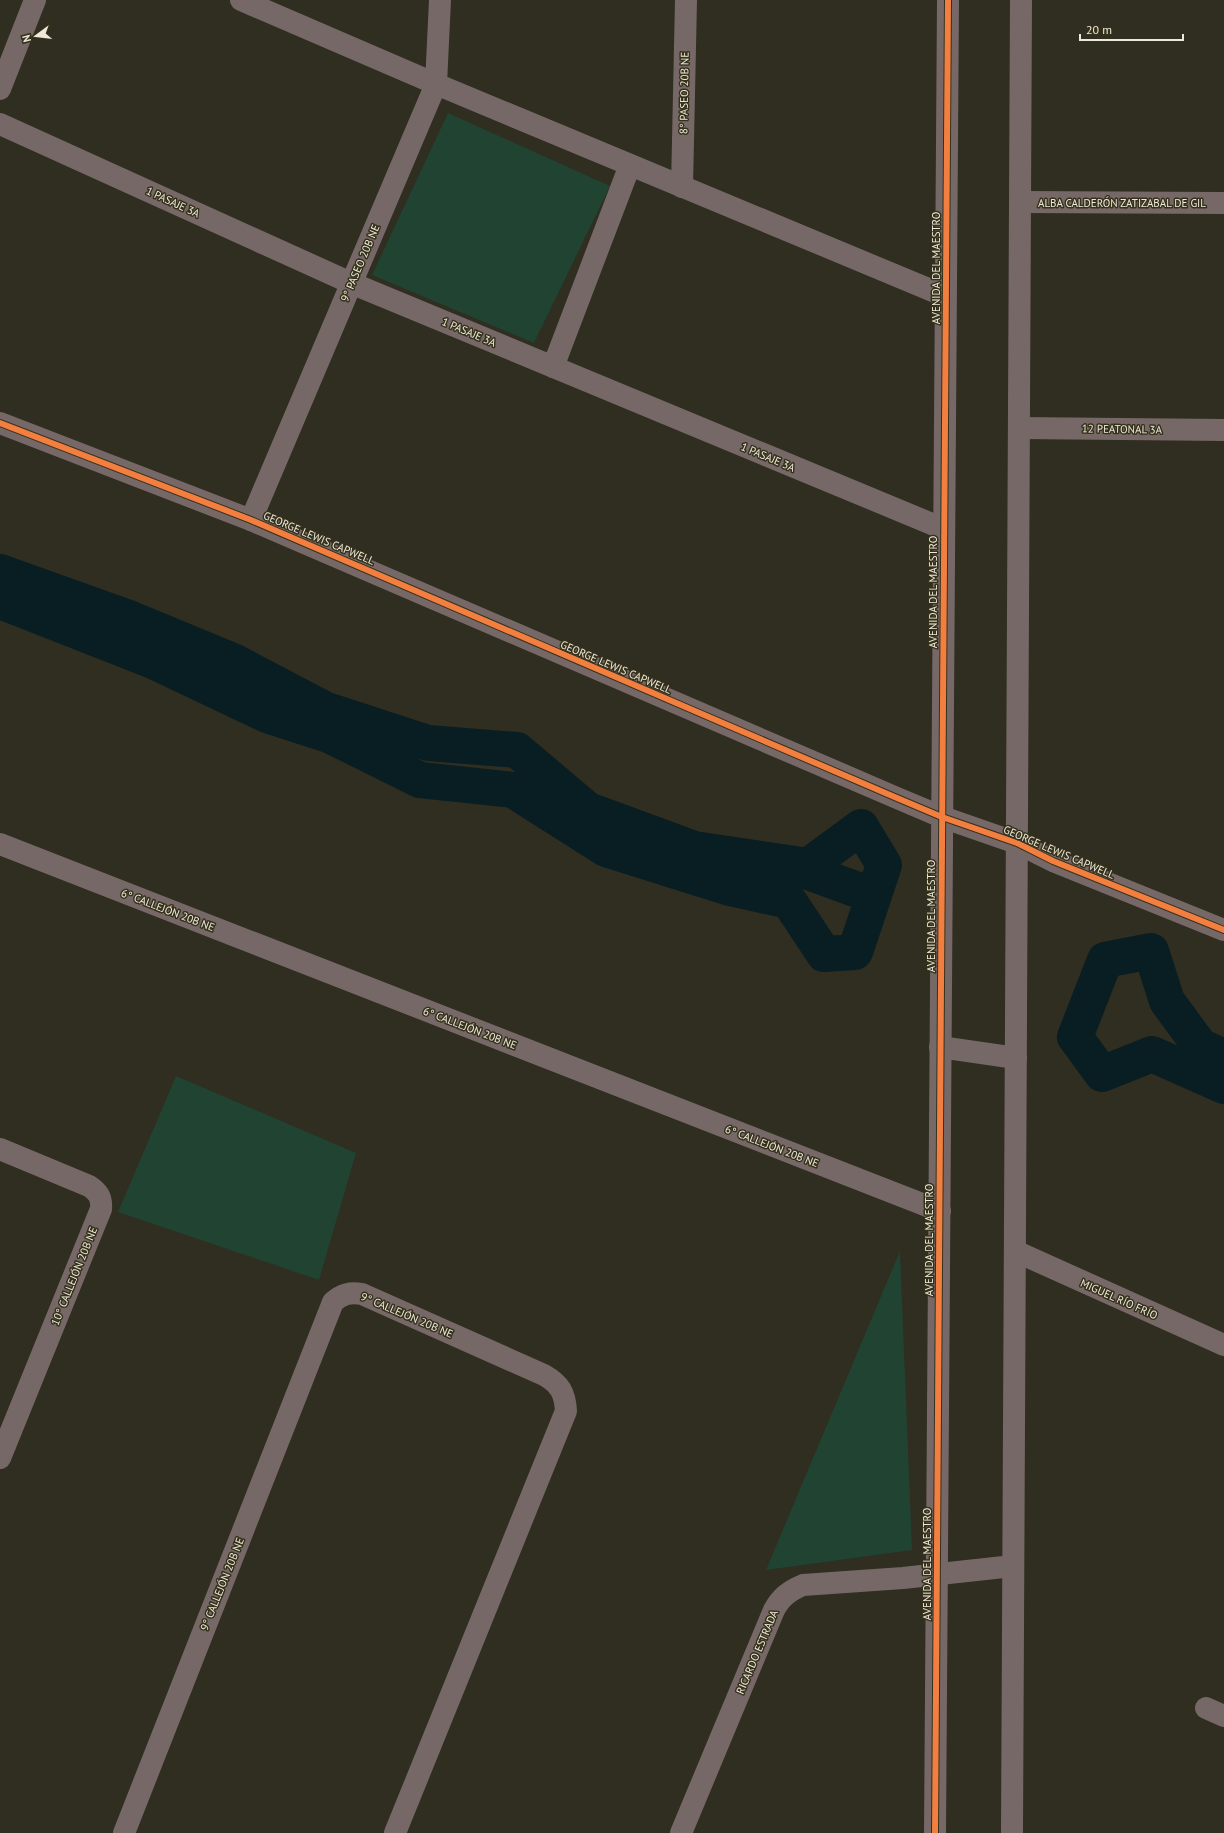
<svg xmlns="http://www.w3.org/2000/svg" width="1224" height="1833" font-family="'PT Sans',sans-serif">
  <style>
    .green { fill: #204332 }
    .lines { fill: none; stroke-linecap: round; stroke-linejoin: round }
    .canal { stroke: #091e22; stroke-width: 36 }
    .minor { stroke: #766867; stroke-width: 22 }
    .cycleway-casing { stroke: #36311b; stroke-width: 8 }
    .cycleway { stroke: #f27e40; stroke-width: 6 }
    .labels { text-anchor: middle; stroke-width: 3; stroke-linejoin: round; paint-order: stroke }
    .street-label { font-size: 11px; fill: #edeadc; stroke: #36311b }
  </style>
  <rect width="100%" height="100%" fill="#302d21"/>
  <g class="green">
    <polygon points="448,113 610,186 534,343 372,275"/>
    <polygon points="176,1076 356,1153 319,1280 118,1212"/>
    <polygon points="900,1251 912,1550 766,1570"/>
  </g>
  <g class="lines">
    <g class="canal">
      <polyline points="0,572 126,617 235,662 324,709 428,743 517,750 588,810 694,849 808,866 861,827 884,865 855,952 824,954 789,901 730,888 606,849 513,790 420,780 329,735 267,715 153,661 0,601"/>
      <polyline points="784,863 855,889"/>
      <polyline points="1224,1057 1200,1046 1167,1001 1151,951 1105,960 1075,1037 1102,1074 1152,1054 1224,1086"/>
    </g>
    <g class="minor">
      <polyline points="241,0 436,84 945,296"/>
      <polyline points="0,89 35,0"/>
      <polyline points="0,124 351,283 944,529"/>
      <polyline points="682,187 686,0"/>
      <polyline points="1020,202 1224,203"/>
      <polyline points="553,367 630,165"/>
      <polyline points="0,423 251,520 897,798 942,817 1017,843 1053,861 1224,930"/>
      <polyline points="1019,428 1224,430"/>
      <polyline points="251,520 436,84 440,0"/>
      <polyline points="0,844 940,1211"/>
      <polyline points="940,1047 1016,1058"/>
      <path d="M0 1149 89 1186C98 1192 102 1197 101 1209L0 1458"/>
      <polyline points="1015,1251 1224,1345"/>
      <polyline points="1206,1708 1224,1716"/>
      <path d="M124 1833 333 1302C342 1294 350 1292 362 1294L544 1375C560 1384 565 1393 566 1411L395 1833"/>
      <path d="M681 1833 774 1610C781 1597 789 1591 803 1585L903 1578 1013 1566"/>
      <polyline points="935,1833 948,0"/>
      <polyline points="1012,1833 1021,0"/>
    </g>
    <defs>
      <g id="cycleway">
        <polyline points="0,423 251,520 897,798 942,817 1017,843 1053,861 1224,930"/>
        <polyline points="935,1833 948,0"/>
      </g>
    </defs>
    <use href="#cycleway" class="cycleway-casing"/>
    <use href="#cycleway" class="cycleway"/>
  </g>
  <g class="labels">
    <g class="street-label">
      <text transform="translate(684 93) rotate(-89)" y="4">8° PASEO 20B NE</text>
      <text transform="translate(173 202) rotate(25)" y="4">1 PASAJE 3A</text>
      <text x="1122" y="207">ALBA CALDERÓN ZATIZABAL DE GIL</text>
      <text transform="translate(360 263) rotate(-67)" y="4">9° PASEO 20B NE</text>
      <text transform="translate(936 268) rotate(-90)" y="4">AVENIDA DEL MAESTRO</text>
      <text transform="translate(469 332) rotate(23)" y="4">1 PASAJE 3A</text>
      <text transform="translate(1122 429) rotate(1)" y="4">12 PEATONAL 3A</text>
      <text transform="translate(768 457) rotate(23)" y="4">1 PASAJE 3A</text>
      <text transform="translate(319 538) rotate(23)" y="4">GEORGE LEWIS CAPWELL</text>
      <text transform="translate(933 592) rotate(-90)" y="4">AVENIDA DEL MAESTRO</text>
      <text transform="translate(616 667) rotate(23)" y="4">GEORGE LEWIS CAPWELL</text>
      <text transform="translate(1059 852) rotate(23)" y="4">GEORGE LEWIS CAPWELL</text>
      <text transform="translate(168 910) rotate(21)" y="4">6° CALLEJÓN 20B NE</text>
      <text transform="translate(931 916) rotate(-90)" y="4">AVENIDA DEL MAESTRO</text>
      <text transform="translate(470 1028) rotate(21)" y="4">6° CALLEJÓN 20B NE</text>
      <text transform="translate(772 1146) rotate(21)" y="4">6° CALLEJÓN 20B NE</text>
      <text transform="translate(929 1240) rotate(-90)" y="4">AVENIDA DEL MAESTRO</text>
      <text transform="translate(74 1276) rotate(-68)" y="4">10° CALLEJÓN 20B NE</text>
      <text transform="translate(1119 1299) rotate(24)" y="4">MIGUEL RÍO FRÍO</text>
      <text transform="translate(407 1315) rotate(23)" y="4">9° CALLEJÓN 20B NE</text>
      <text transform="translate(927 1564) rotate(-90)" y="4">AVENIDA DEL MAESTRO</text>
      <text transform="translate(222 1584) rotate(-68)" y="4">9° CALLEJÓN 20B NE</text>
      <text transform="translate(757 1652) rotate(-67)" y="4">RICARDO ESTRADA</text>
    </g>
  </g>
  <g transform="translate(36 36) rotate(255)" stroke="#36311b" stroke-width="3" paint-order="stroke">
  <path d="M0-3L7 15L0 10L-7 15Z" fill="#edeadc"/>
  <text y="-6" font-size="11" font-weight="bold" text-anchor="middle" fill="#edeadc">N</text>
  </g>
  <path d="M1080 34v6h103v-6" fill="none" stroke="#edeadc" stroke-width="2"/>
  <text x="1086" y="34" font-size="12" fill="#edeadc" stroke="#36311b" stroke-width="3" paint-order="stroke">20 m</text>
</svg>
